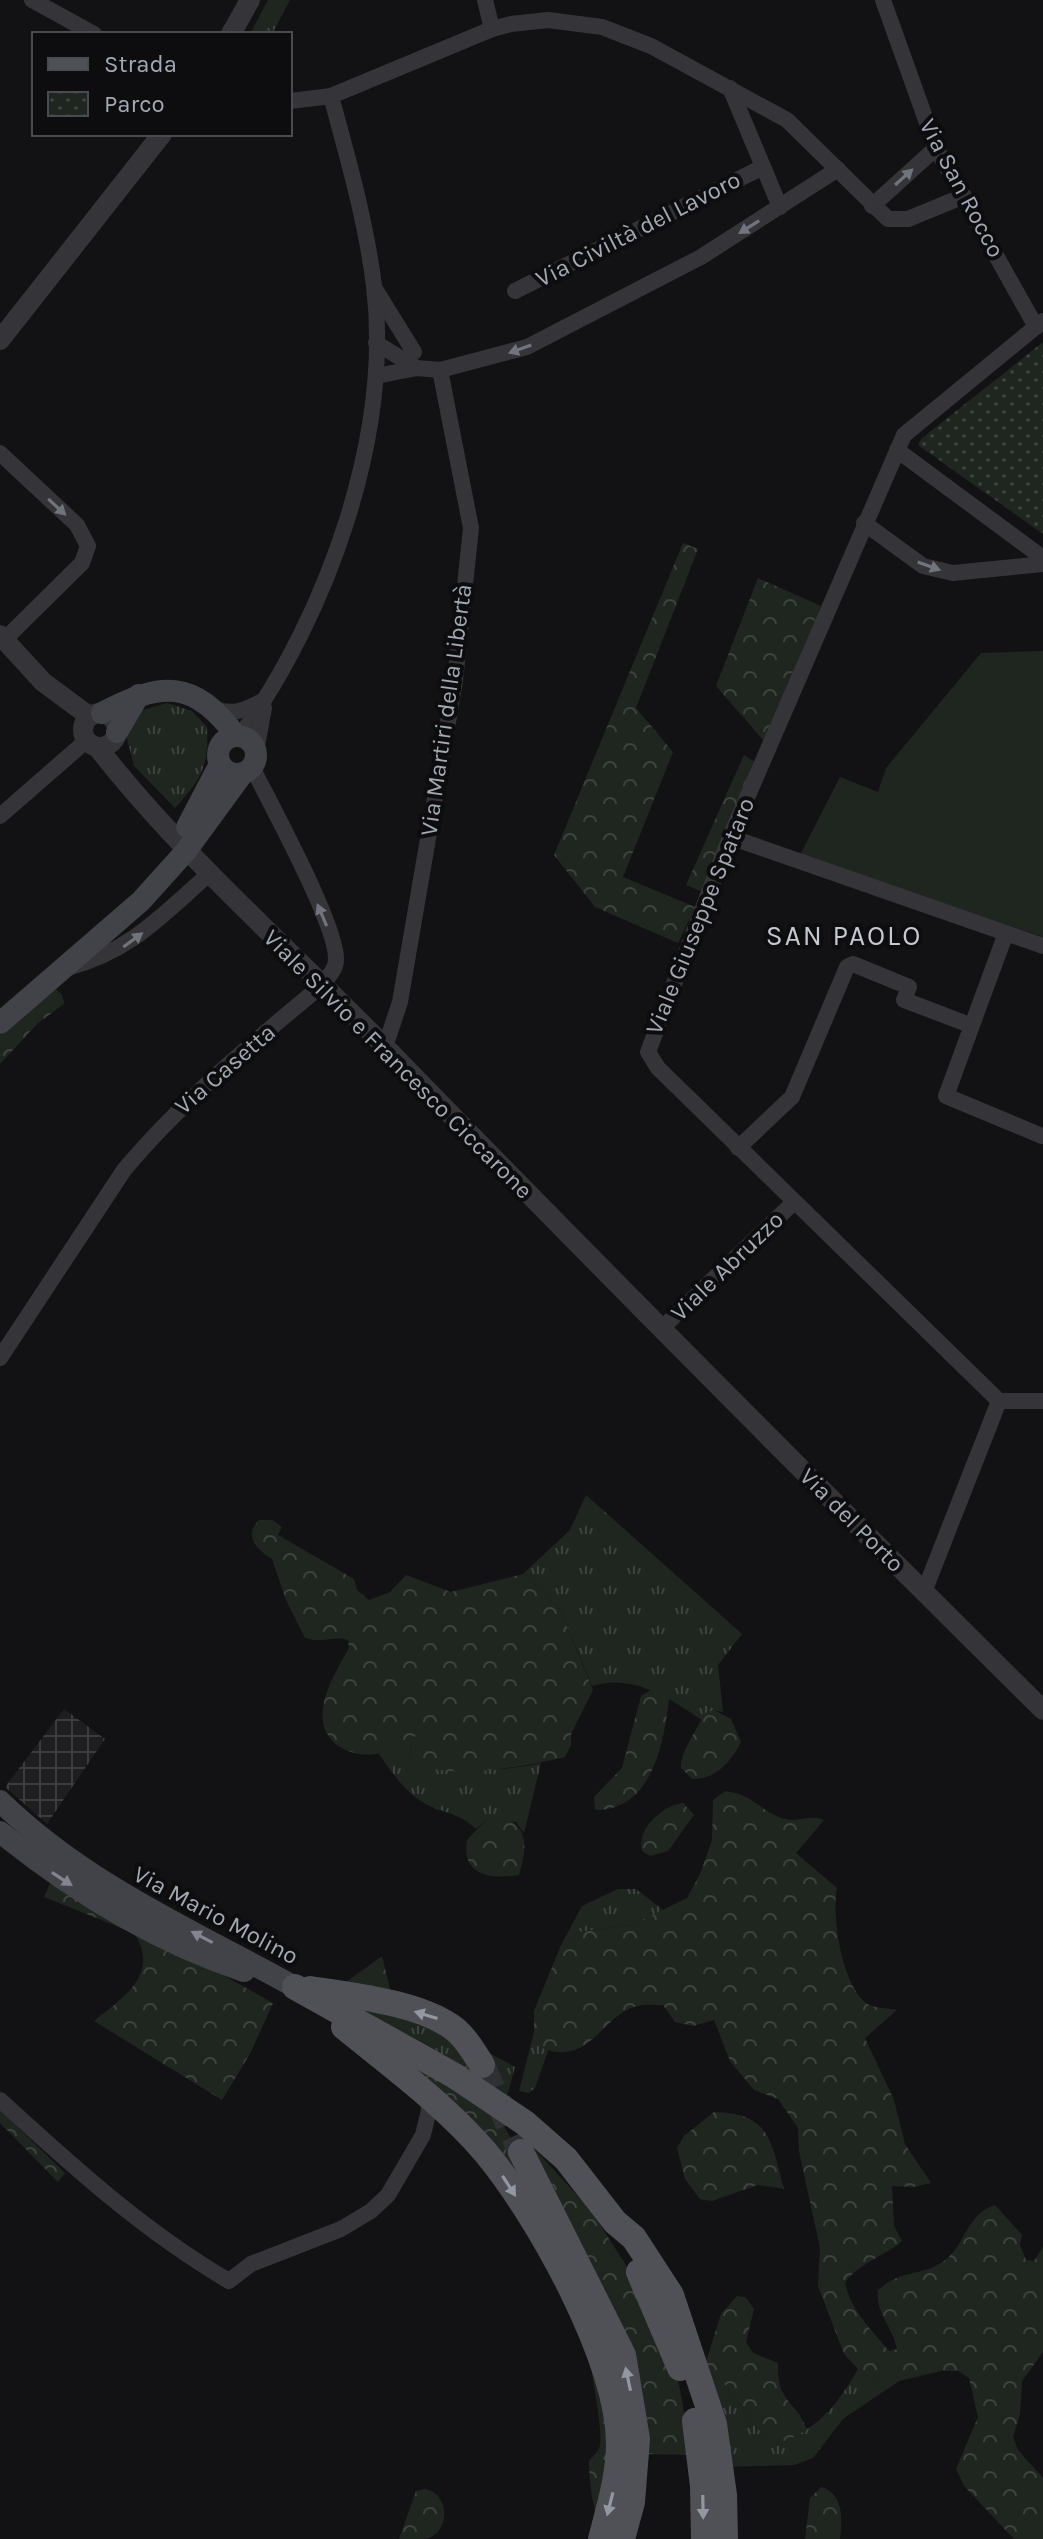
<svg xmlns="http://www.w3.org/2000/svg" width="1043" height="2539" font-family="Karla,sans-serif">
  <style>
    .industrial { fill: url(#industrial-grid) }
    .grass { fill: url(#grass-tufts) }
    .forest { fill: url(#forest-crowns) }
    .park { fill: url(#park-dots) }
    .garden { fill: #1f2620 }
    .lines { fill: none; stroke-linecap: round; stroke-linejoin: round }
    .primary-tunnel { stroke: #2f3034; stroke-width: 26; stroke-dasharray: 26 13; stroke-linecap: butt }
    .minor { stroke: #343439; stroke-width: 16 }
    .tertiary { stroke: #343439; stroke-width: 20 }
    .secondary { stroke: #424349; stroke-width: 22 }
    .primary { stroke: #505157; stroke-width: 26 }
    .oneway { fill: #72747d }
    .oneway2 { fill: #82858f }
    .oneway3 { fill: #9397a1 }
    .labels { text-anchor: middle; stroke-width: 8; stroke-linejoin: round; paint-order: stroke }
    .street-label { font-size: 24px; fill: #a4a9b4; stroke: #0d0d0f }
    .quarter-label { font-size: 28px; letter-spacing: 2px; fill: #c5c8d0; stroke: #0d0d0f }
  </style>
  <defs>
    <pattern id="industrial-grid" width="8" height="8" patternUnits="userSpaceOnUse" patternTransform="scale(2)"><rect width="8" height="8" fill="#1e1e21"/><path d="M0 4h8M4 0v8" fill="none" stroke="#3c3c3f"/></pattern>
    <pattern id="grass-tufts" width="24" height="20" patternUnits="userSpaceOnUse" patternTransform="scale(2)"><rect width="24" height="20" fill="#1f2620"/><path d="M3 7l-1-3M5 7V3M7 7l1-3M15 17l-1-3M17 17v-4M19 17l1-3" fill="none" stroke="#3d433e"/></pattern>
    <pattern id="forest-crowns" width="20" height="18" patternUnits="userSpaceOnUse" patternTransform="scale(2)"><rect width="20" height="18" fill="#1f2620"/><path d="M2 6a3 3 0 1 1 6 0M12 15a3 3 0 1 1 6 0" fill="none" stroke="#3d433e"/></pattern>
    <pattern id="park-dots" width="8" height="8" patternUnits="userSpaceOnUse" patternTransform="scale(2)"><rect width="8" height="8" fill="#1f2620"/><path d="M2 2h.1M6 6h.1" fill="none" stroke="#3d433e" stroke-width="1.8" stroke-linecap="round"/></pattern>
  </defs>
  <rect width="100%" height="100%" fill="#121214"/>
  <polygon class="industrial" points="64,1709 105,1739 47,1824 5,1787"/>
  <g class="grass">
    <polygon points="268,0 290,0 272,34 250,34"/>
    <path d="M167 703 192 711 207 727C209 767 201 779 175 808L134 766 126 734 143 710Z"/>
    <path d="M586 1495 742 1634 718 1665 723 1712 713 1710 702 1720C669 1698 633 1673 592 1686L560 1609 523 1574 570 1530Z"/>
    <path d="M407 1736H421L411 1745 409 1758C431 1778 513 1770 541 1763L524 1833 516 1822 487 1819 476 1829C461 1815 450 1814 432 1807 408 1797 393 1774 379 1754Z"/>
    <polygon points="618,1889 636,1889 663,1910 632,1925 579,1932 561,1945 582,1906"/>
    <path d="M341 2002C406 2014 447 2015 482 2080Z"/>
    <polygon points="534,2032 548,2051 535,2088 529,2093 519,2091"/>
    <polygon points="480,2048 515,2067 507,2097 495,2087"/>
    <path d="M704 2368 724 2384 766 2439C811 2442 837 2405 858 2369L878 2381H899L843 2419 813 2458 794 2465 724 2467Z"/>
  </g>
  <g class="forest">
    <polygon points="683,543 698,549 636,708 673,752 623,877 695,907 678,943 595,907 554,855"/>
    <polygon points="758,578 821,606 764,741 716,686"/>
    <polygon points="744,755 757,763 703,892 686,885"/>
    <polygon points="54,987 62,995 64,1004 38,1023 0,1064 0,1035"/>
    <path d="M259 1520H272L282 1527 278 1535 354 1579 357 1590 369 1600 390 1592 406 1575 451 1592 523 1574 560 1609 593 1690 571 1734V1745L565 1757C530 1766 437 1783 409 1759L411 1745 420 1736C401 1736 392 1752 375 1754 363 1756 350 1753 340 1747 303 1723 334 1675 349 1648L348 1640C331 1635 326 1644 305 1638L286 1600 272 1559C257 1550 243 1536 259 1520Z"/>
    <path d="M651 1690 669 1698C664 1743 652 1811 595 1810L594 1797 622 1768 641 1696Z"/>
    <path d="M714 1710 731 1719 741 1742C731 1762 715 1780 692 1779L681 1768C680 1752 698 1728 705 1713Z"/>
    <path d="M725 1791C755 1795 761 1812 785 1819 799 1823 810 1814 824 1820L796 1853 837 1888C831 1915 842 1985 866 2003 873 2008 887 2008 897 2010L865 2038 894 2100 905 2144 931 2183 913 2187 892 2186 894 2226 902 2241C884 2257 858 2263 845 2283 852 2312 870 2328 889 2351L897 2349C893 2327 875 2313 878 2290 902 2269 918 2277 941 2263 966 2248 965 2214 995 2205L1022 2235 1020 2245 1026 2260 1034 2261 1043 2247V2352L1022 2381 1020 2414 1013 2437 1018 2450 1043 2478V2539H1014L964 2486 956 2469 978 2417 969 2378 958 2371H941L899 2381H878L858 2369 844 2354 818 2286 820 2248 799 2151 798 2128 778 2099 754 2090 730 2061 714 2020 693 2026 675 2022 663 2005C655 2005 644 2004 637 2006 600 2016 592 2065 544 2049L534 2032V2011L561 1945 579 1932 632 1925 687 1898 700 1874 712 1840 713 1800Z"/>
    <path d="M683 1803 694 1815 668 1851 650 1856 642 1851C636 1829 663 1805 683 1803Z"/>
    <path d="M501 1816C531 1828 526 1848 519 1875 492 1879 461 1877 467 1840L487 1819Z"/>
    <path d="M52 1879 273 2003 251 2052 222 2100 94 2021C123 1998 161 1974 134 1933L44 1897Z"/>
    <polygon points="382,1956 392,1997 342,1985"/>
    <polygon points="407,2057 495,2110 518,2151 516,2179 434,2099"/>
    <polygon points="0,2110 65,2173 58,2182 0,2123"/>
    <path d="M714 2112C772 2113 771 2143 784 2189L758 2185 712 2201 700 2199 685 2179 677 2148 684 2136Z"/>
    <polygon points="527,2141 590,2209 629,2270 675,2364 692,2455 645,2454"/>
    <path d="M737 2296 746 2298 754 2309 746 2342 753 2353 778 2363C777 2405 795 2398 807 2430L786 2441 766 2439 724 2384 704 2368 721 2314Z"/>
    <path d="M596 2371 613 2457 596 2515C592 2498 589 2481 589 2461 593 2456 599 2452 600 2445 603 2433 594 2388 592 2373Z"/>
    <path d="M821 2487C844 2494 842 2518 840 2539H805L810 2498Z"/>
    <path d="M425 2489C450 2494 451 2532 426 2539 418 2539 407 2539 399 2539L416 2491Z"/>
  </g>
  <polygon class="park" points="1043,342 1043,534 918,445 921,439"/>
  <polygon class="garden" points="1043,651 1043,937 800,855 840,777 878,792 886,768 981,653"/>
  <g class="lines">
    <polyline class="primary-tunnel" points="482,2065 521,2152"/>
    <g class="minor">
      <polyline points="32,0 94,34"/>
      <polyline points="485,0 492,29"/>
      <polyline points="883,0 936,148 1036,327"/>
      <polyline points="730,88 780,207"/>
      <polyline points="290,101 331,96 492,29 511,24 548,20 602,27 651,46 787,120 888,219 908,219 964,196"/>
      <polyline points="872,206 936,148"/>
      <polyline points="375,289 414,352"/>
      <polyline points="515,291 761,168"/>
      <polyline points="376,343 417,368"/>
      <polyline points="376,376 417,368 440,370 527,347 701,257 838,169"/>
      <polyline points="897,450 1043,558"/>
      <polyline points="0,453 77,525 88,546 82,563 4,640"/>
      <polyline points="864,523 923,566 953,573 1043,564"/>
      <path d="M211 707C231 717 246 710 264 700"/>
      <path d="M240 736C327 615 392 436 374 286 366 221 348 159 331 96"/>
      <polyline points="256,751 264,708"/>
      <polyline points="0,816 86,741"/>
      <polyline points="730,837 1043,946"/>
      <polyline points="1006,933 946,1096 1042,1136"/>
      <path d="M67 968C130 952 162 915 209 874"/>
      <polyline points="385,1047 400,1002 455,681 471,528 440,370"/>
      <polyline points="738,1148 792,1097 847,967 853,964 909,987 904,1000 962,1022"/>
      <polyline points="661,1329 793,1203"/>
      <path d="M0 1358 124 1170C183 1100 251 1044 321 986 327 978 336 970 336 960 338 927 270 803 252 767"/>
      <polyline points="999,1401 1043,1401"/>
      <polyline points="924,1592 999,1401 658,1068 648,1052 730,837 904,435 1043,321"/>
      <path d="M0 2100C72 2166 145 2232 229 2281L251 2264 341 2229 371 2211 388 2195 423 2135 429 2110 427 2095"/>
    </g>
    <g class="tertiary">
      <polyline points="231,34 250,0"/>
      <polyline points="0,340 162,134"/>
      <polyline points="0,635 43,682 89,716"/>
      <circle cx="100" cy="730" r="17"/>
      <path d="M98 748C184 858 291 950 389 1051 605 1273 823 1492 1043 1710"/>
    </g>
    <g class="secondary">
      <path d="M102 713C160 682 194 678 236 736"/>
      <polyline points="117,732 139,695"/>
      <circle cx="237" cy="755" r="19"/>
      <polyline points="187,827 220,764"/>
      <polyline points="0,1023 141,901 186,851 243,773"/>
      <path d="M0 1801C85 1884 192 1930 295 1987"/>
      <path d="M0 1832C73 1891 154 1941 244 1971"/>
    </g>
    <g class="primary">
      <polyline points="295,1987 455,2076 525,2123 566,2159 615,2222 634,2238 671,2295 714,2424 724,2495 725,2539"/>
      <path d="M310 1989C351 1995 431 2004 460 2034 469 2043 475 2054 482 2065"/>
      <path d="M344 2027C393 2067 445 2105 486 2153 539 2217 618 2359 619 2443 619 2476 609 2508 601 2539"/>
      <polyline points="521,2152 623,2355 637,2439 632,2502 622,2539"/>
      <polyline points="639,2272 680,2368"/>
      <polyline points="695,2421 703,2486 704,2539"/>
    </g>
  </g>
  <defs><path id="oneway-solid" d="M-6-.8H1V-3.2L6.5 0L1 3.2V.8H-6Z" transform="scale(2)"/></defs>
  <g class="oneway">
    <use href="#oneway-solid" transform="translate(904 177) rotate(-42)"/>
    <use href="#oneway-solid" transform="translate(749 227) rotate(148)"/>
    <use href="#oneway-solid" transform="translate(520 349) rotate(160)"/>
    <use href="#oneway-solid" transform="translate(57 507) rotate(43)"/>
    <use href="#oneway-solid" transform="translate(929 566) rotate(20)"/>
    <use href="#oneway-solid" transform="translate(322 915) rotate(-113)"/>
    <use href="#oneway-solid" transform="translate(133 940) rotate(-36)"/>
  </g>
  <g class="oneway2">
    <use href="#oneway-solid" transform="translate(62 1879) rotate(33)"/>
    <use href="#oneway-solid" transform="translate(202 1937) rotate(-152)"/>
  </g>
  <g class="oneway3">
    <use href="#oneway-solid" transform="translate(426 2015) rotate(-163)"/>
    <use href="#oneway-solid" transform="translate(509 2186) rotate(57)"/>
    <use href="#oneway-solid" transform="translate(628 2379) rotate(-102)"/>
    <use href="#oneway-solid" transform="translate(610 2504) rotate(104)"/>
    <use href="#oneway-solid" transform="translate(703 2507) rotate(89)"/>
  </g>
  <g class="labels">
    <g class="street-label">
      <text transform="translate(962 188) rotate(62)" y="8">Via San Rocco</text>
      <text transform="translate(638 229) rotate(-27)" y="8">Via Civiltà del Lavoro</text>
      <text transform="translate(446 710) rotate(-82)" y="8">Via Martiri della Libertà</text>
      <text transform="translate(700 916) rotate(-68)" y="8">Viale Giuseppe Spataro</text>
      <text transform="translate(398 1064) rotate(45)" y="8">Viale Silvio e Francesco Ciccarone</text>
      <text transform="translate(225 1069) rotate(-41)" y="8">Via Casetta</text>
      <text transform="translate(727 1266) rotate(-44)" y="8">Viale Abruzzo</text>
      <text transform="translate(852 1520) rotate(45)" y="8">Via del Porto</text>
      <text transform="translate(216 1915) rotate(28)" y="8">Via Mario Molino</text>
    </g>
    <g class="quarter-label">
      <text x="844" y="945">SAN PAOLO</text>
    </g>
  </g>
  <rect x="32" y="32" width="260" height="104" fill="#0d0d0f" stroke="#494b51" stroke-width="2"/>
  <rect x="48" y="58" width="40" height="12" fill="#505157" stroke="#494b51" stroke-width="2"/>
  <text x="104" y="72" font-size="24" fill="#a4a9b4">Strada</text>
  <rect x="48" y="92" width="40" height="24" fill="url(#park-dots)" stroke="#494b51" stroke-width="2"/>
  <text x="104" y="112" font-size="24" fill="#a4a9b4">Parco</text>
</svg>
